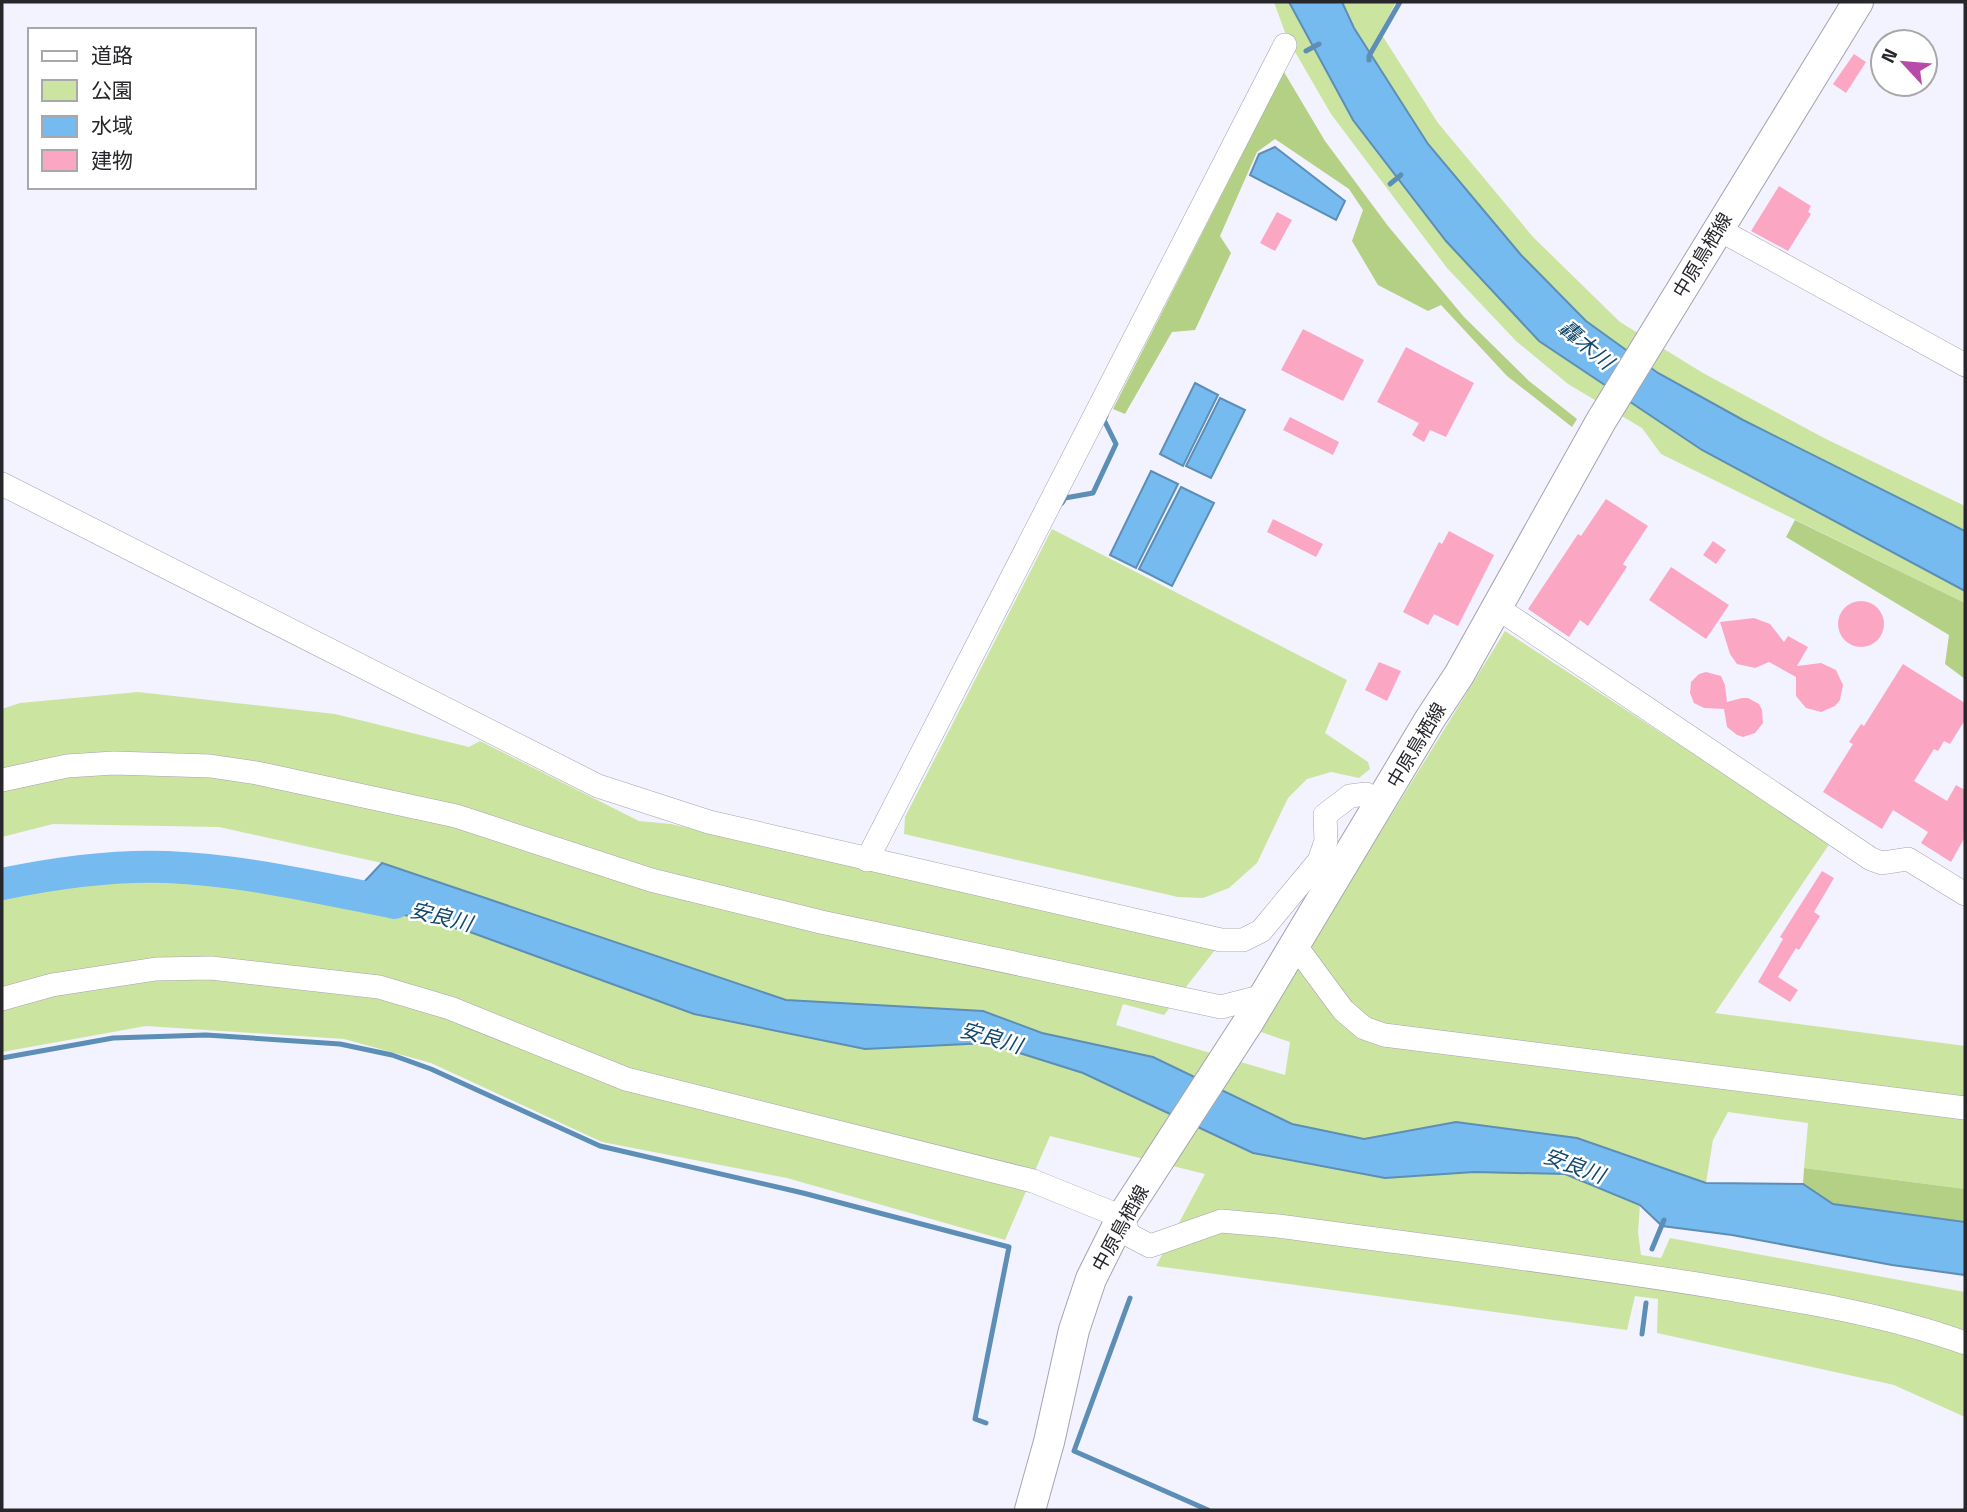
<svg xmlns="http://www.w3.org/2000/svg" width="1967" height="1512" font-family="'Titillium Web','Noto Sans JP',sans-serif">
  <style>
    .green { fill: #cbe5a0 }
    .forest { fill: #b4d084 }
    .water { fill: #75bbf0; stroke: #5d8eb5; stroke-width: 2 }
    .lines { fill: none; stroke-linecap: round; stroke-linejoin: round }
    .stream { stroke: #5d8eb5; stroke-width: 5 }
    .river { stroke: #75bbf0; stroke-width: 32 }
    .building { fill: #fba7c4 }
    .minor-casing { stroke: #a5a3af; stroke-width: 24 }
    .major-casing { stroke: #a5a3af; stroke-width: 32 }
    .minor { stroke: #fff; stroke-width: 23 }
    .major { stroke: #fff; stroke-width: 30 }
    .labels { text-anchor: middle; stroke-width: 5; stroke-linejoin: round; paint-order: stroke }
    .street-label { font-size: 19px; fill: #26262b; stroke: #fff }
    .water-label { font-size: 21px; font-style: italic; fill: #12486b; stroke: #fff }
  </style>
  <rect width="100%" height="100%" fill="#f3f2ff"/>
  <g class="green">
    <polygon points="1274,2 1289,2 1353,120 1446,241 1539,341 1702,450 1965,591 1965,603 1661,454 1642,428 1568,384 1516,341 1447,268 1331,114 1287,38"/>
    <polygon points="1342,2 1396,2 1380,32 1438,123 1533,237 1620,322 1703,373 1824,438 1965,506 1965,531 1743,420 1658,372 1586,321 1521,255 1428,144 1354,28"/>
    <polygon points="1052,529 1347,680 1325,733 1368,762 1370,769 1359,778 1331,772 1307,779 1288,798 1257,863 1229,888 1203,898 1178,897 904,834 905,817"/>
    <polygon points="1505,631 1830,843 1715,1013 1965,1046 1965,1189 1804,1168 1808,1123 1728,1112 1713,1140 1706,1183 1577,1138 1456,1122 1364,1139 1292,1124 1153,1057 1042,1033 983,1011 786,1000 382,863 219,827 53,824 2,837 2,709 20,703 138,692 335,714 469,747 480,741 639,821 671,824 1215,950 1164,1015 1123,1004 1116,1025 1285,1075 1290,1042 1258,1031"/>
    <polygon points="180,875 347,900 470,932 865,1049 988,1043 1083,1073 1253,1153 1385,1178 1474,1172 1565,1174 1640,1205 1638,1232 1641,1255 1661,1258 1670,1238 1965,1292 1965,1417 1894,1385 1657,1333 1658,1299 1635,1296 1627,1330 1156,1266 1205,1174 1050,1136 1005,1240 787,1178 602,1142 431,1063 344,1039 146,1026 2,1052 2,894"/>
  </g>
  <g class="forest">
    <polygon points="1284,72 1325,141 1388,226 1464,317 1529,381 1577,419 1572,427 1507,376 1441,305 1428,311 1378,285 1352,241 1363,210 1349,189 1275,139 1257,152 1220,236 1231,253 1195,330 1172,332 1125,414 1113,409"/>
    <polygon points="1795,520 1965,603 1965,679 1945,664 1949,635 1786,537"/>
    <polygon points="1804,1168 1965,1189 1965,1222 1833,1204 1803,1184"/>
  </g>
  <g class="water">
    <polygon points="1289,2 1342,2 1354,28 1428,144 1521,255 1586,321 1658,373 1743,420 1965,531 1965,591 1702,450 1539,341 1446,241 1353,120"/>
    <polygon points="1275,147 1345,201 1336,220 1250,175 1259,154"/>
    <polygon points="1195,383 1218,395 1183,466 1160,454"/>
    <polygon points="1220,398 1245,410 1211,478 1186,466"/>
    <polygon points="1151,471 1178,484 1136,568 1110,555"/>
    <polygon points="1181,487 1214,503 1172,586 1139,569"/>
    <polygon points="382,863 786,1000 983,1011 1042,1033 1153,1057 1292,1124 1364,1139 1456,1122 1577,1138 1706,1183 1803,1184 1833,1204 1965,1222 1965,1275 1892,1265 1732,1235 1662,1226 1640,1205 1565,1174 1474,1172 1385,1178 1253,1153 1083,1073 988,1043 865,1049 694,1014 470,932 347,900"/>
  </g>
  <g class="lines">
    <g class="stream">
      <polyline points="1306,51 1319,44"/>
      <polyline points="1369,60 1369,56 1400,2"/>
      <polyline points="1390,184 1401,175"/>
      <polyline points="1062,503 1065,498 1093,493 1116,444 1104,420 1106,416"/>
      <polyline points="2,1058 113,1038 206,1035 340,1044 392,1055 431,1069 600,1146 803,1193 1009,1247 975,1419 986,1423"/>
      <polyline points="1652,1249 1664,1220"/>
      <polyline points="1130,1298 1074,1451 1208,1510"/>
      <polyline points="1642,1334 1646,1303"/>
    </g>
    <path class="river" d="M2 884C55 873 113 865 167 867 243 870 320 888 395 903"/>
  </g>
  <g class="building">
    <polygon points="1854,54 1866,62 1846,93 1833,84"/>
    <polygon points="1779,186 1811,206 1808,212 1811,214 1788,251 1751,231"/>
    <polygon points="1277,212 1292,220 1275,251 1260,243"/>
    <polygon points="1303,329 1364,360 1343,401 1281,370"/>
    <polygon points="1406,347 1474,383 1446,437 1430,430 1424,442 1412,435 1419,423 1377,402"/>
    <polygon points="1290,417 1339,442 1333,455 1283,430"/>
    <polygon points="1606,499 1648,526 1623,564 1627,567 1588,626 1580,620 1569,637 1528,609 1578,534 1581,536"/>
    <polygon points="1273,519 1323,544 1316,557 1267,532"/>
    <polygon points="1449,531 1494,555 1458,626 1434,614 1428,625 1403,612 1439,542 1442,544"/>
    <polygon points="1713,541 1726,550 1716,564 1703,555"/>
    <polygon points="1671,567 1729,605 1706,639 1649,600"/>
    <circle cx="1861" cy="624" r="23"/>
    <polygon points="1754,618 1770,624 1784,642 1788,636 1808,647 1797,666 1821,663 1836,670 1843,685 1840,700 1835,706 1821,712 1806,708 1796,696 1796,677 1769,662 1755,668 1737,664 1730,654 1720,622"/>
    <polygon points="1379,662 1401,671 1387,701 1365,690"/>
    <polygon points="1903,664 1965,703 1965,720 1950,744 1944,741 1938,751 1934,749 1914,781 1947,801 1956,785 1965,790 1965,837 1951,862 1921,843 1928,832 1893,810 1882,829 1823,792 1853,744 1849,742 1861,724 1864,726"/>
    <polygon points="1706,672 1721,676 1725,685 1727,702 1742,698 1748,698 1759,704 1762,710 1763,723 1755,733 1743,737 1737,735 1727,727 1724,709 1704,708 1694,703 1690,693 1691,682 1699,674"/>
    <polygon points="1822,871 1834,878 1814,912 1820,916 1799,950 1796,948 1778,977 1798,990 1790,1002 1758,982 1783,939 1780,937"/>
  </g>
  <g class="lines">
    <defs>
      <g id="minor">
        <polyline points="1718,229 1965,365"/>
        <polyline points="2,484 598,786 709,822 1221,940 1243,940 1261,931 1319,861 1326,841 1325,815 1350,796 1366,794 1380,803"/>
        <polyline points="1496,607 1871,859 1882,863 1908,859 1965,894"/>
        <polyline points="2,780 67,766 114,763 210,766 257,773 456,816 651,880 821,922 1221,1007 1264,996"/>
        <polyline points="867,860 1285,45"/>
        <polyline points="1295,945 1343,1010 1364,1028 1384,1035 1965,1108"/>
        <path d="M2 999 52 985 156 969 211 968 379 987 450 1008 626 1079 1033 1181 1122 1217 1129 1235 1150 1246 1221 1221 1278 1226C1424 1246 1570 1263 1716 1287 1799 1301 1885 1314 1965 1343"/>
      </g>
      <polyline id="major" points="1030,1510 1049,1442 1074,1330 1091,1279 1122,1217 1249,1021 1430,719 1459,675 1601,421 1858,2"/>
    </defs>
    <use href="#minor" class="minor-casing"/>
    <use href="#major" class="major-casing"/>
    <use href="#minor" class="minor"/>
    <use href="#major" class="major"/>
  </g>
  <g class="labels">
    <g class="street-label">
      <text transform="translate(1702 255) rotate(-59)" y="7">中原鳥栖線</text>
      <text transform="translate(1416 745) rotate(-59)" y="7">中原鳥栖線</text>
      <text transform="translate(1120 1228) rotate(-61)" y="7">中原鳥栖線</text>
    </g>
    <g class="water-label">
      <text transform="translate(1586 345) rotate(40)" y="7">轟木川</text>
      <text transform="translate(441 917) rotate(14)" y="7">安良川</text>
      <text transform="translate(991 1038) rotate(16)" y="7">安良川</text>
      <text transform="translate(1574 1166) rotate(20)" y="7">安良川</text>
    </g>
  </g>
  <rect width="1967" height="1512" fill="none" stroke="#26262b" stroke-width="7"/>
  <rect x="28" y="28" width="228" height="161" fill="#ffffff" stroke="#a8a8aa" stroke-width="2"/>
  <rect x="42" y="51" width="35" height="10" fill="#ffffff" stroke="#a8a8aa" stroke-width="2"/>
  <text x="91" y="63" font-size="21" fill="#26262b">道路</text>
  <rect x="42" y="80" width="35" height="21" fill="#cbe5a0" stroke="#a8a8aa" stroke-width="2"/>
  <text x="91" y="98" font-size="21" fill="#26262b">公園</text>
  <rect x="42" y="116" width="35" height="21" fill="#75bbf0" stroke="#a8a8aa" stroke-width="2"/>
  <text x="91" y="133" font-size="21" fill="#26262b">水域</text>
  <rect x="42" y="150" width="35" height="21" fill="#fba7c4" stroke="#a8a8aa" stroke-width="2"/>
  <text x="91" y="168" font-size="21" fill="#26262b">建物</text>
  <g transform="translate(1904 63) rotate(296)"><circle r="33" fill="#ffffff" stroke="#a8a8aa" stroke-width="2"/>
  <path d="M0-5L12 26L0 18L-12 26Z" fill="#b84baa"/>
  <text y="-10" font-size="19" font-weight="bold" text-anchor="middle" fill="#26262b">N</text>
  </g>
</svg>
